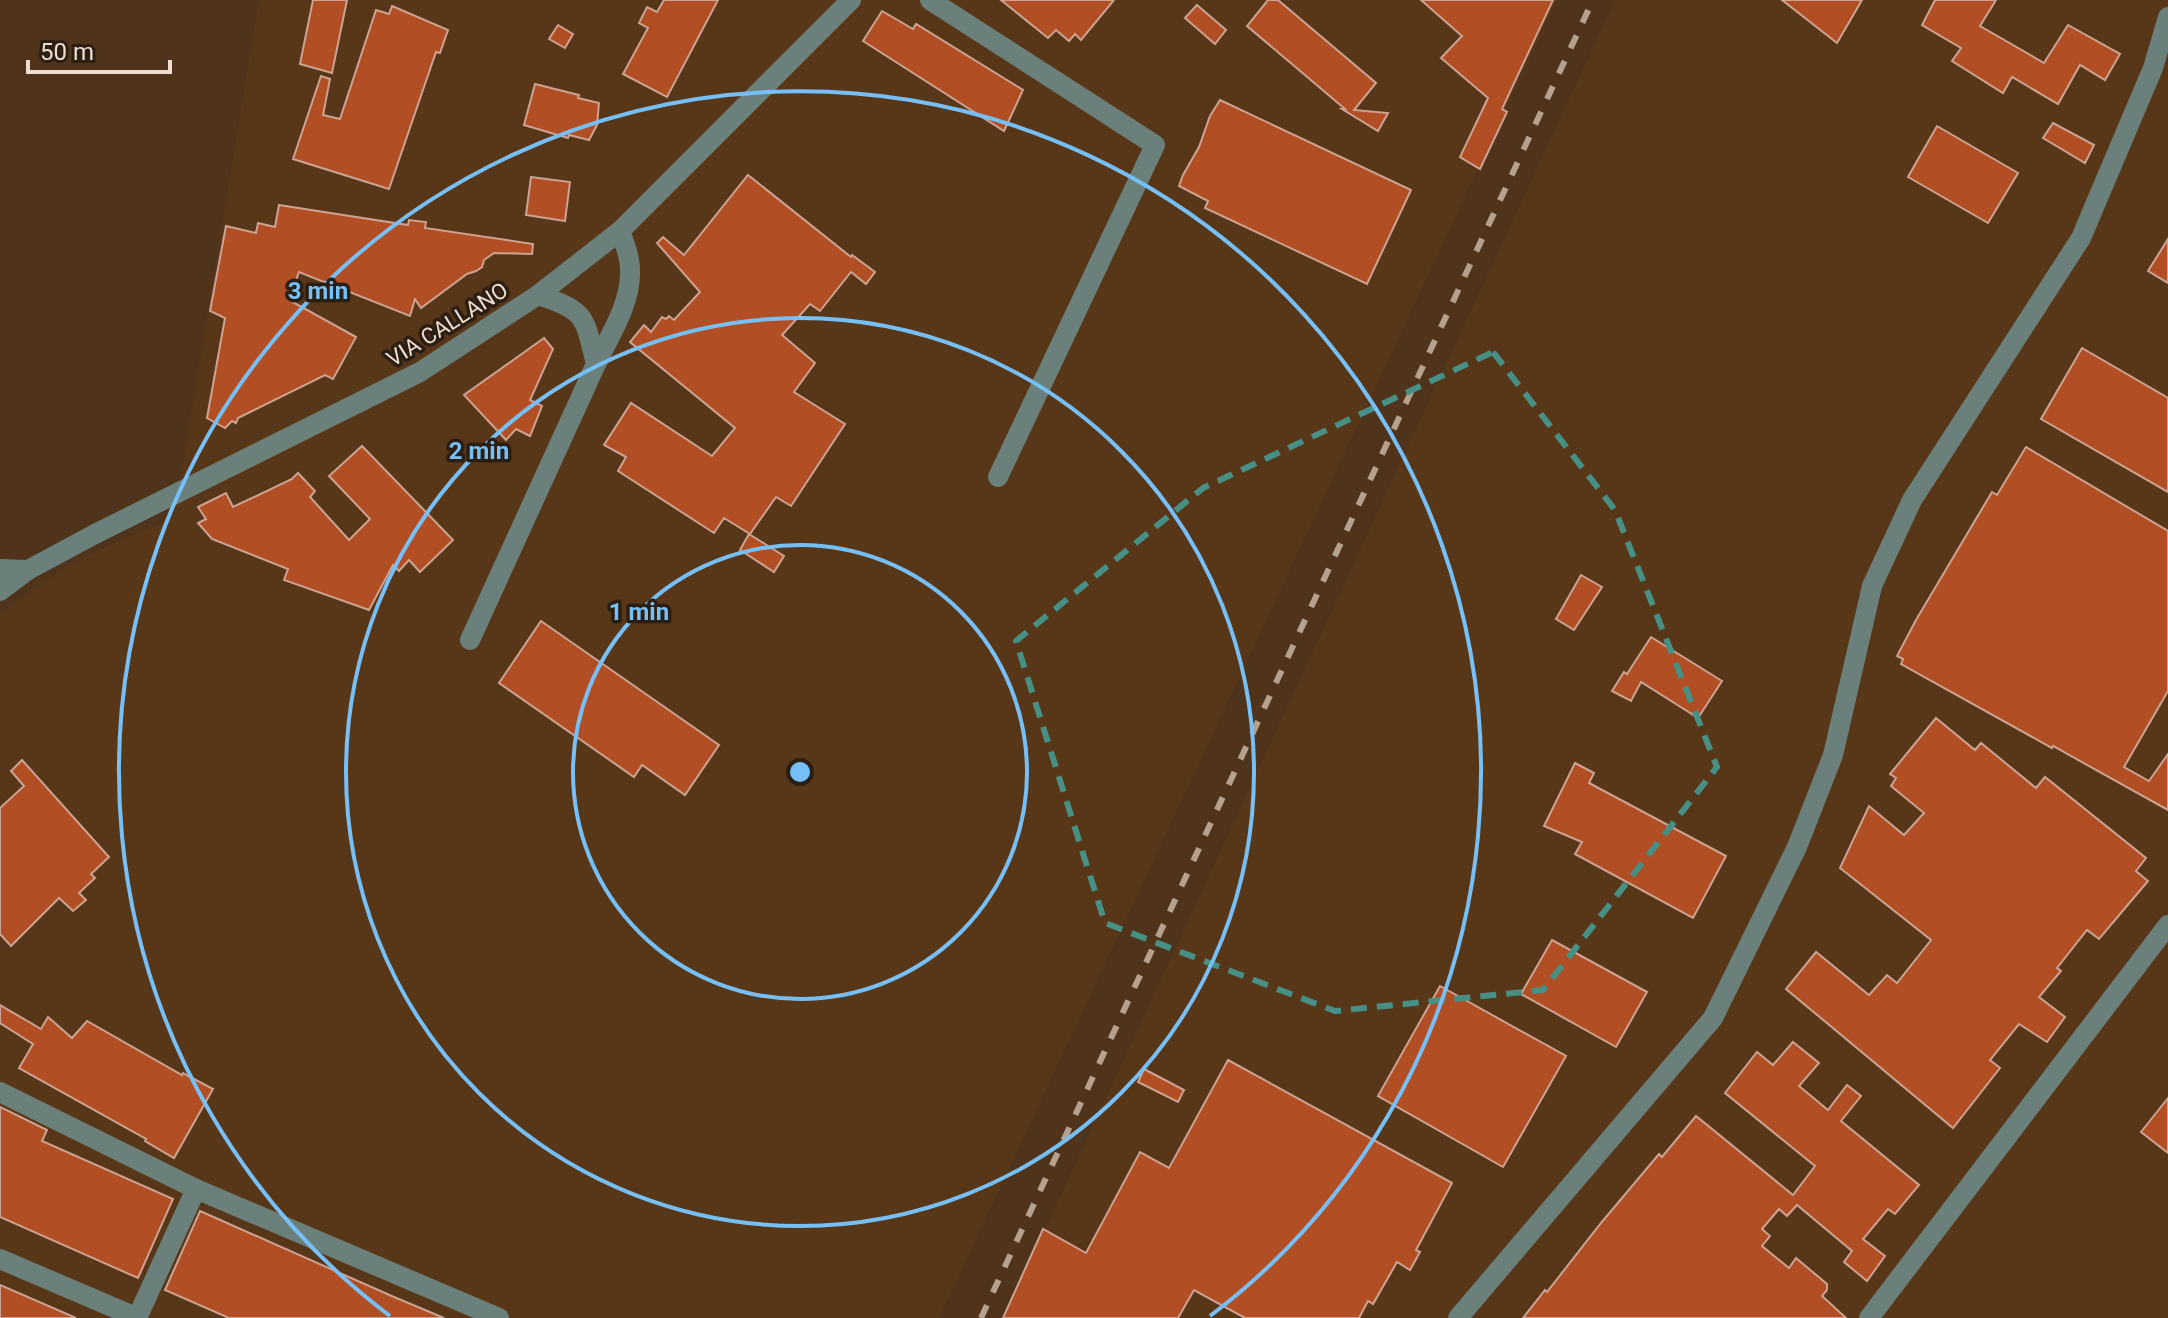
<svg xmlns="http://www.w3.org/2000/svg" width="2168" height="1318" font-family="Roboto,sans-serif">
  <style>
    .built { fill: #583719 }
    .building { fill: #b24e23; stroke: #cca393; stroke-width: 2 }
    .lines { fill: none; stroke-linecap: round; stroke-linejoin: round }
    .minor { stroke: #6b7f7b; stroke-width: 20 }
    .rail { stroke: #b5a18e; stroke-width: 6; stroke-dasharray: 14 14; stroke-linecap: butt }
    .marked { fill: none; stroke: #479086; stroke-width: 6; stroke-dasharray: 16 10; stroke-linejoin: round }
    .ring { fill: none; stroke: #76c0f7; stroke-width: 4 }
    .labels { text-anchor: middle; stroke-width: 7; stroke-linejoin: round; paint-order: stroke }
    .street-label { font-size: 22px; fill: #efdecf; stroke: #2b1f14 }
    .centre { fill: #76c0f7; stroke: #2b1f14; stroke-width: 4 }
    .ring-label { font-size: 24px; text-anchor: middle; font-weight: bold; fill: #76c0f7; stroke: #2b1f14; stroke-width: 7; stroke-linejoin: round; paint-order: stroke }
  </style>
  <rect width="100%" height="100%" fill="#4f341b"/>
  <g class="built">
    <polygon points="259,0 1557,0 939,1318 0,1318 0,613 80,558 174,518"/>
    <polygon points="1615,0 2168,0 2168,1318 1004,1318"/>
  </g>
  <g class="building">
    <polygon points="313,0 347,0 332,73 300,64"/>
    <polygon points="664,0 718,0 667,97 623,74 648,28 639,23 647,7 657,12"/>
    <polygon points="1001,0 1114,0 1081,40 1075,34 1069,41 1056,30 1048,38"/>
    <polygon points="1268,0 1278,0 1376,83 1354,110 1388,113 1378,131 1342,109 1345,109 1247,26"/>
    <polygon points="1421,0 1553,0 1502,109 1507,112 1480,169 1460,157 1488,98 1441,58 1462,36"/>
    <polygon points="1782,0 1862,0 1837,43"/>
    <polygon points="1935,0 1996,0 1980,26 2044,63 2068,25 2120,54 2105,80 2080,65 2058,104 2012,77 2003,93 1952,61 1961,48 1922,25"/>
    <polygon points="1197,5 1226,30 1215,44 1185,18"/>
    <polygon points="392,6 448,30 440,53 436,52 389,189 293,159 321,76 330,79 323,115 340,119 376,10 389,14"/>
    <polygon points="882,11 913,29 916,24 1023,90 1004,131 863,41"/>
    <polygon points="558,25 573,34 565,48 549,39"/>
    <polygon points="535,84 579,95 578,98 599,103 597,125 589,140 569,135 568,138 524,125"/>
    <polygon points="1220,100 1411,190 1367,284 1205,208 1208,201 1179,186 1183,175 1199,147 1210,116"/>
    <polygon points="2053,123 2094,145 2085,163 2043,138"/>
    <polygon points="1937,126 2018,173 1988,223 1908,177"/>
    <polygon points="748,175 851,257 852,255 875,272 866,284 851,272 820,311 810,304 782,335 815,363 794,392 845,424 791,506 776,497 750,534 724,518 714,533 618,471 626,457 604,445 631,403 712,456 735,428 630,342 644,325 651,332 662,317 666,319 669,316 674,320 700,292 657,243 663,237 684,255"/>
    <polygon points="531,177 570,182 565,221 526,215"/>
    <polygon points="279,205 408,225 409,220 426,222 425,228 533,244 532,254 494,253 484,260 482,267 476,271 467,274 421,308 415,299 410,316 299,272 289,300 356,337 333,379 325,375 238,418 236,423 232,421 225,428 207,418 225,318 210,311 226,226 256,233 258,223 275,227"/>
    <polygon points="2168,239 2168,283 2148,271"/>
    <polygon points="544,338 553,349 530,400 542,406 530,436 516,429 506,440 464,395"/>
    <polygon points="2082,348 2168,398 2168,492 2041,419"/>
    <polygon points="362,446 453,540 420,572 409,560 399,571 393,565 369,610 284,580 288,569 212,539 198,523 206,519 198,507 226,493 233,507 292,479 298,473 315,491 310,497 349,540 370,519 329,476"/>
    <polygon points="2026,447 2168,531 2168,691 2124,767 2149,781 2168,754 2168,810 2053,746 2052,748 1901,664 1903,659 1897,656 1916,620 1992,492 1997,495"/>
    <polygon points="749,534 784,556 774,572 740,550"/>
    <polygon points="1581,575 1602,587 1574,630 1556,619"/>
    <polygon points="541,621 719,745 685,795 642,765 634,777 499,683"/>
    <polygon points="1651,637 1722,681 1698,718 1641,682 1631,701 1612,691 1624,672 1627,674"/>
    <polygon points="1936,718 1975,750 1981,743 2036,788 2045,777 2146,858 2136,871 2148,881 2099,939 2087,930 2057,968 2061,971 2039,997 2065,1017 2047,1042 2019,1024 1990,1060 2000,1068 1953,1128 1786,989 1816,952 1869,995 1887,975 1897,983 1931,940 1840,868 1869,806 1904,835 1924,813 1891,786 1896,778 1890,774"/>
    <polygon points="22,760 109,857 91,874 95,878 79,893 86,900 73,911 59,898 11,946 0,934 0,808 24,786 11,771"/>
    <polygon points="1575,763 1594,773 1589,783 1726,856 1693,918 1575,854 1582,842 1544,826"/>
    <polygon points="1552,940 1647,992 1616,1047 1521,994"/>
    <polygon points="1440,986 1566,1056 1503,1167 1378,1096"/>
    <polygon points="0,1005 41,1029 48,1017 72,1038 87,1021 182,1075 183,1073 213,1089 174,1158 145,1141 146,1139 19,1068 33,1044 0,1023"/>
    <polygon points="1793,1042 1819,1063 1799,1086 1828,1110 1847,1085 1861,1096 1841,1121 1919,1185 1895,1214 1888,1209 1863,1239 1885,1256 1867,1281 1844,1262 1852,1251 1797,1205 1787,1216 1779,1209 1762,1229 1770,1236 1762,1246 1789,1268 1796,1258 1827,1284 1827,1290 1822,1296 1846,1318 1523,1318 1545,1290 1547,1292 1601,1223 1659,1154 1662,1157 1696,1116 1793,1195 1815,1166 1725,1093 1757,1052 1773,1065"/>
    <polygon points="1228,1060 1452,1183 1416,1250 1420,1252 1410,1270 1397,1262 1373,1304 1368,1301 1359,1318 1245,1318 1194,1290 1178,1318 1003,1318 1043,1229 1086,1253 1140,1152 1169,1168"/>
    <polygon points="1144,1069 1184,1090 1178,1102 1138,1082"/>
    <polygon points="2168,1098 2168,1153 2141,1132"/>
    <polygon points="0,1107 47,1130 42,1141 173,1199 138,1278 0,1217"/>
    <polygon points="200,1211 394,1297 444,1318 229,1318 165,1290"/>
    <polygon points="0,1285 76,1318 0,1318"/>
  </g>
  <g class="lines">
    <g class="minor">
      <polyline points="930,0 1155,145 998,477"/>
      <path d="M538 295C587 311 584 316 596 364 609 337 630 305 630 274 631 259 625 245 620 231"/>
      <polyline points="0,569 28,570"/>
      <polyline points="0,591 28,570 95,534 420,372 538,295 620,231 851,0"/>
      <polyline points="470,640 596,364"/>
      <polyline points="0,1092 196,1189 137,1318"/>
      <polyline points="196,1189 499,1318"/>
      <polyline points="0,1259 138,1318"/>
      <polyline points="1458,1318 1713,1018 1797,847 1833,755 1872,586 1912,500 2081,238 2153,68 2168,17"/>
      <polyline points="1869,1318 2168,925"/>
    </g>
    <polyline class="rail" points="981,1318 1593,0"/>
  </g>
  <path class="marked" d="M1493 352 1615 510 1717 767 1543 990 1335 1011 1105 923 1016 641 1203 488Z"/>
  <g class="ring">
    <circle cx="800" cy="772" r="227"/>
    <circle cx="800" cy="772" r="454"/>
    <path d="M390 1316A681 681 0 1 1 1210 1316"/>
  </g>
  <g class="labels">
    <g class="street-label">
      <text transform="translate(447 324) rotate(-32)" y="8">VIA CALLANO</text>
    </g>
  </g>
  <circle cx="800" cy="772" r="12" class="centre"/>
  <g class="ring-label">
    <text x="318" y="299">3 min</text>
    <text x="479" y="459">2 min</text>
    <text x="639" y="620">1 min</text>
  </g>
  <path d="M28 60v12h142v-12" fill="none" stroke="#efdecf" stroke-width="4"/>
  <text x="40" y="60" font-size="24" fill="#efdecf" stroke="#2b1f14" stroke-width="6" paint-order="stroke">50 m</text>
</svg>
